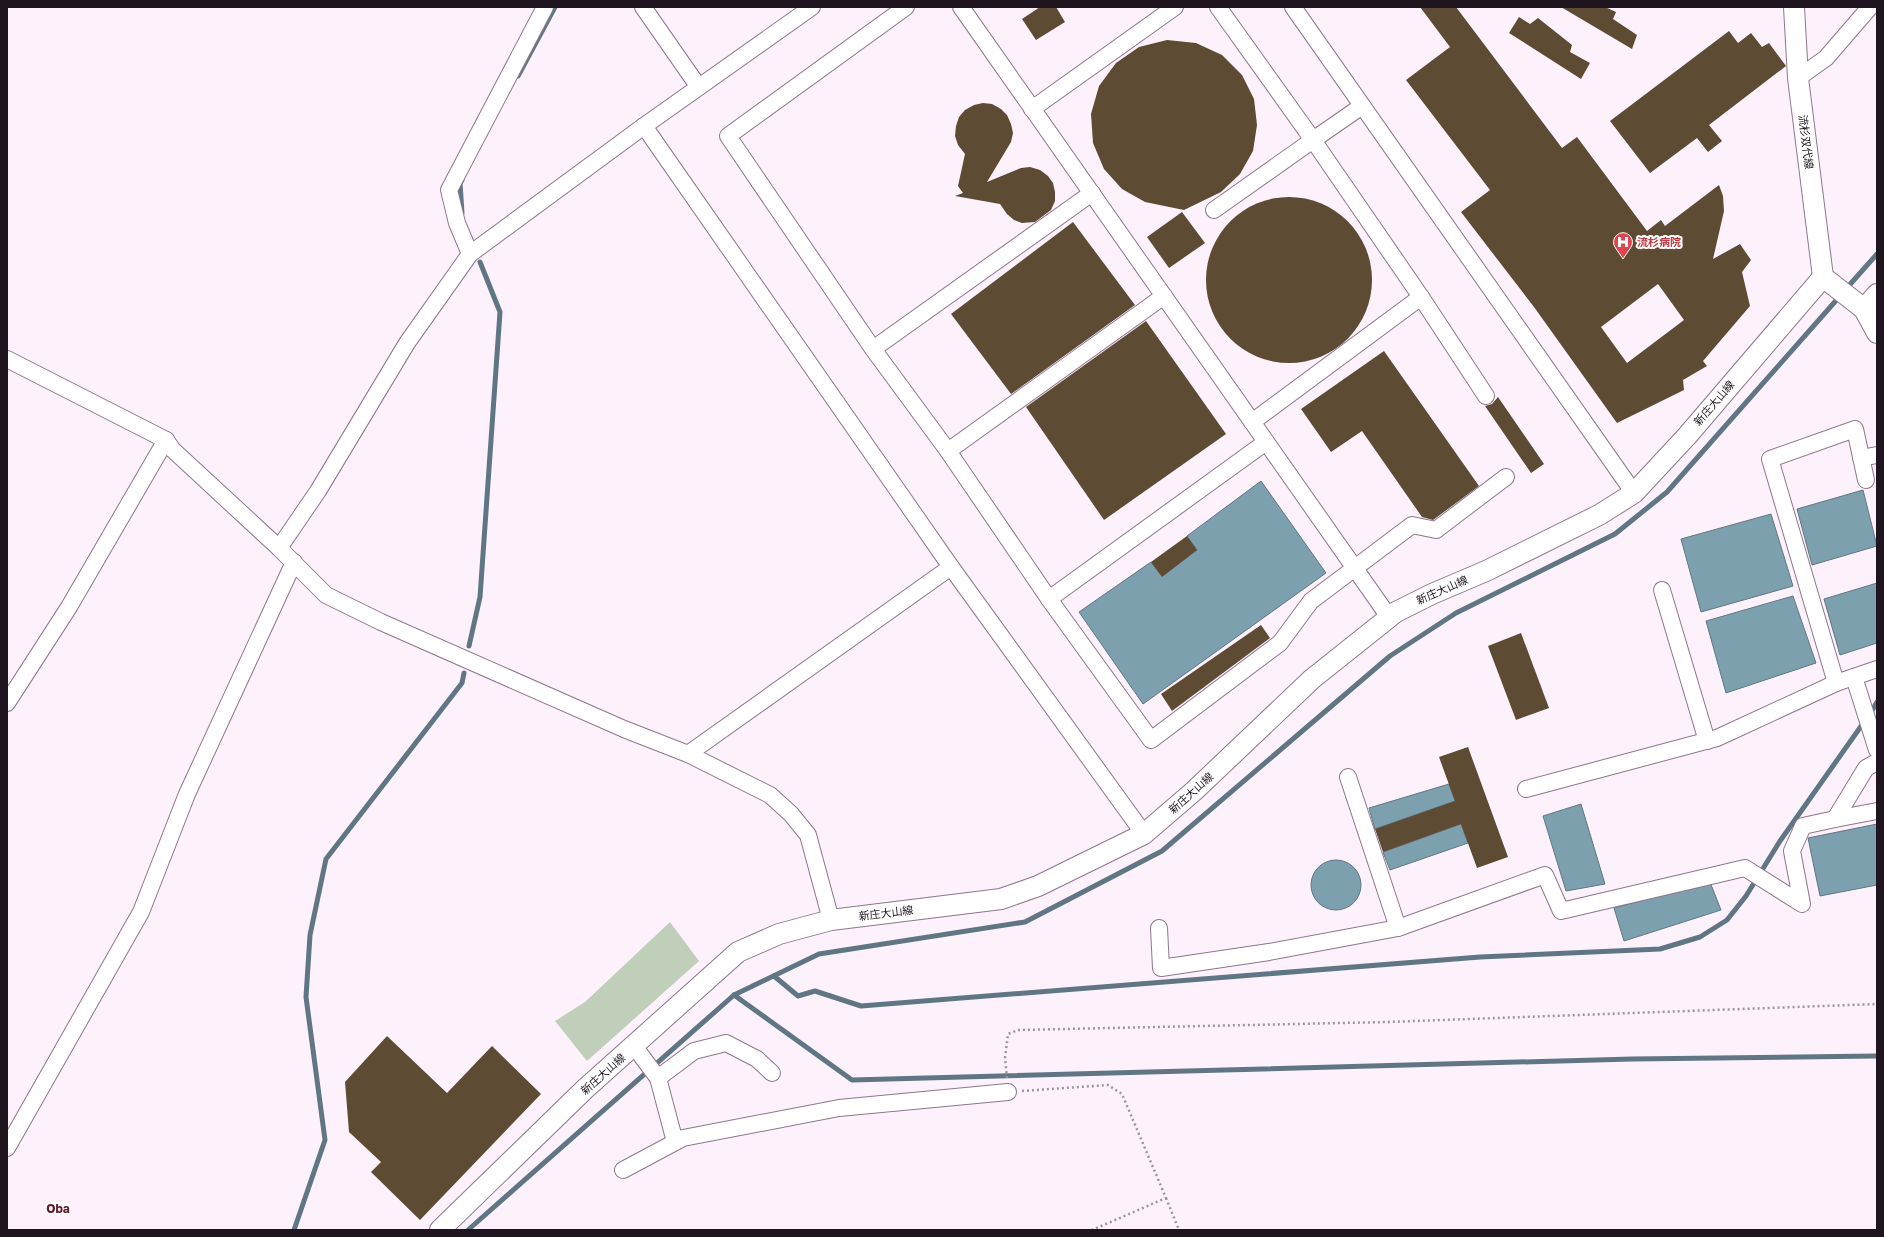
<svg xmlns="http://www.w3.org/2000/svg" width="1884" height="1237" font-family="'Golos Text','Noto Sans JP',sans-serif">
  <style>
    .green { fill: #c0cfb9 }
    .water { fill: #7da0af; stroke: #607684 }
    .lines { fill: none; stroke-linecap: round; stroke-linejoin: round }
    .stream { stroke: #607684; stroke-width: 5 }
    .building { fill: #5d4b33; fill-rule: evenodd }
    .minor-casing { stroke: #8f768d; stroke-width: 18 }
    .major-casing { stroke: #8f768d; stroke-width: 22 }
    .path { stroke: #9e949d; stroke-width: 2.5; stroke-dasharray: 2 3; stroke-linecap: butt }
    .minor { stroke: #fff; stroke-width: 16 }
    .major { stroke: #fff; stroke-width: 20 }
    .labels { text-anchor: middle; stroke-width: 4; stroke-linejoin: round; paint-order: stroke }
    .street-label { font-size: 11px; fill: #1e151e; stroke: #fff }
    .health-label { font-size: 11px; font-weight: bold; fill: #be3a42; stroke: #fff; text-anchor: start }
    .neighbourhood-label { font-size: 12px; font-weight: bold; fill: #5f1a28; stroke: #fff }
  </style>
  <rect width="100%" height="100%" fill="#fdf2fc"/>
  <polygon class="green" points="670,922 699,961 587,1061 555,1021 585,1002"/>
  <g class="water">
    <polygon points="1261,481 1326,573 1143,704 1079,612 1151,562 1162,576 1197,550 1187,536"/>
    <polygon points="1863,490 1877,546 1812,565 1797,509"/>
    <polygon points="1771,514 1793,586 1701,612 1681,539"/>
    <polygon points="1877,583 1877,643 1840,655 1824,599"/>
    <polygon points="1793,596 1816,663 1726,693 1706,621"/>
    <polygon points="1449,784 1455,801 1375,829 1369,808"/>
    <polygon points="1581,804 1605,884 1566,891 1543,816"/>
    <polygon points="1461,824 1468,843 1390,870 1383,852"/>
    <polygon points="1877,824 1877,885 1820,896 1808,838"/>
    <circle cx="1336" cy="885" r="25"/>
    <polygon points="1710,882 1721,910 1624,941 1614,908"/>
  </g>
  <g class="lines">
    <g class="stream">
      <polyline points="518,76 555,7"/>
      <polyline points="462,213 460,183 462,180"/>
      <polyline points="1845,290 1877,254"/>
      <polyline points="469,646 480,597 500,312 480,262"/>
      <polyline points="1870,714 1877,702"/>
      <polyline points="774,976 798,996 815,991 861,1006 1480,957 1660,949 1700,937 1727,920 1746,896 1780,841 1864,722"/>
      <polyline points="734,995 852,1080 1632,1059 1877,1056"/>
      <polyline points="294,1230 325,1140 306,997 310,935 326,859 462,683 464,673"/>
      <polyline points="468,1230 734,995 819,954 1025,922 1162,851 1390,656 1456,613 1615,534 1667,492 1840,296"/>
    </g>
  </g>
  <g class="building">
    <polygon points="1040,7 1056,7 1065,22 1036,40 1022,19"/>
    <path d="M1420 7H1456L1562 148 1577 137 1647 231 1661 220 1665 226 1719 185 1723 196 1724 211 1713 259 1740 244 1751 260 1742 272 1750 306 1703 361 1707 366 1683 380 1684 390 1617 423 1534 307 1461 212 1490 190 1406 80 1450 47ZM1658 284 1684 320 1627 363 1601 327Z"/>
    <polygon points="1561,7 1605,7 1616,12 1613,19 1637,35 1632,49"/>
    <polygon points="1519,17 1530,24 1538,18 1572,45 1570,52 1590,63 1581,79 1509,33"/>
    <polygon points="1729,31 1738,43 1751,33 1762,47 1769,43 1786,66 1709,125 1722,141 1708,152 1697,138 1650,173 1610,121"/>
    <polygon points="1167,40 1196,43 1222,55 1242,75 1254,99 1257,125 1253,151 1240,174 1221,192 1184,210 1145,202 1122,189 1104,169 1093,143 1091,114 1099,86 1116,63 1139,47"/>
    <polygon points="983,103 992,104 1001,109 1007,115 1011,124 1013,133 1011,142 987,182 1021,168 1030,167 1040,170 1048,176 1053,183 1055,192 1055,201 1051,210 1035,222 1022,223 1014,220 1007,214 1000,204 955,196 963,193 958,186 965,154 958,145 955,136 956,126 959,117 965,110 974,105"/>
    <circle cx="1289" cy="280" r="83"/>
    <polygon points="1182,212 1205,243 1169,268 1147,237"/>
    <polygon points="1073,222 1135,305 1011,394 951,314"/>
    <polygon points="1146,321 1226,434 1104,520 1026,407"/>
    <polygon points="1384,351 1479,486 1433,520 1422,517 1362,431 1331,452 1301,409"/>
    <polygon points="1498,397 1544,464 1531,473 1485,406 1492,404"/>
    <polygon points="1187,536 1197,550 1162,577 1151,562"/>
    <polygon points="1261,625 1270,638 1172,711 1161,694"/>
    <polygon points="1521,633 1549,708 1516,720 1488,646"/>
    <polygon points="1468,747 1508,857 1477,868 1461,824 1383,852 1375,829 1455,801 1439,757"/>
    <polygon points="387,1036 447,1093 492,1046 541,1094 420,1220 371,1172 381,1162 349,1132 345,1082"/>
  </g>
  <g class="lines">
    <defs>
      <g id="minor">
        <polyline points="643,7 698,86"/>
        <polyline points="961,7 1389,617"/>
        <polyline points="1218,7 1313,140 1362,106"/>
        <polyline points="1293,7 1634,493"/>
        <polyline points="1798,78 1826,58 1870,7"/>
        <polyline points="1032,109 1175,7"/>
        <polyline points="644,126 951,567 1144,834"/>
        <polyline points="1214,210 1313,140 1421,297"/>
        <polyline points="470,254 457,223 449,190 545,7"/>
        <polyline points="873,349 728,136 906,7"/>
        <polyline points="7,359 166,440 172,449 279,548 326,595 381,622 624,729 688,754 770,795 791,814 808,835 831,920"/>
        <polyline points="1252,422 1421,297 1486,396"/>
        <polyline points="1266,442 1049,599 1151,740 1280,643 1311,601 1412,525 1436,530 1506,477"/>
        <polyline points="948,451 873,349 1092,193"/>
        <polyline points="1861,458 1877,455"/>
        <polyline points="1866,480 1855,429 1770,459 1836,683 1877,669"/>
        <polyline points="279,548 318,491 407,343 470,254 644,126 812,7"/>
        <polyline points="1662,590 1707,741"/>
        <polyline points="1049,599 948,451 1164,296"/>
        <polyline points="1854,677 1877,750"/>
        <polyline points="7,703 69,607 166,440"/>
        <polyline points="688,754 951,567"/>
        <polyline points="1877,762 1866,768 1835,819 1877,811"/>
        <polyline points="1348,777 1398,928 1545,875 1561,911 1745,868 1802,904 1792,851 1803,826 1835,819"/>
        <polyline points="1526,789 1717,738 1836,683"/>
        <polyline points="1159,928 1161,968 1269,952 1398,928"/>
        <polyline points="634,1046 658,1078 694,1051 726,1043 757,1059 772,1073"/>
        <polyline points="658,1078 675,1142"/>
        <polyline points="7,1148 141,912 187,794 294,562"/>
        <polyline points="623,1170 683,1138 839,1108 1008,1092"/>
      </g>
      <g id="major">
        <polyline points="1794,7 1798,78 1823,277"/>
        <polyline points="1823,277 1864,309 1877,333"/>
        <polyline points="1864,309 1877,294"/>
        <polyline points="440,1230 585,1089 738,952 779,934 831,920 1001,899 1038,886 1144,834 1194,791 1312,679 1396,612 1432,594 1486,571 1599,515 1634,493 1687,436 1823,277"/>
      </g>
    </defs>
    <use href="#minor" class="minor-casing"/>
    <use href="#major" class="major-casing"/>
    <g class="path">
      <polyline points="1007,1078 1005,1058 1008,1034 1018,1030 1388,1022 1877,1004"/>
      <polyline points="1022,1091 1108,1085 1122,1094 1166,1198 1092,1230"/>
      <polyline points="1166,1198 1179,1230"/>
    </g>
    <use href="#minor" class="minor"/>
    <use href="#major" class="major"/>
  </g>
  <defs>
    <symbol id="hospital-pin" viewBox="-11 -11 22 30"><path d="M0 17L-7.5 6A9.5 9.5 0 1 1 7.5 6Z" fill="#e0444e" stroke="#fff"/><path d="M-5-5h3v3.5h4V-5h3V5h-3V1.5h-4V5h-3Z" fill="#fff"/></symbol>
  </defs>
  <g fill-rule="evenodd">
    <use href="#hospital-pin" x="1612" y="231" width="22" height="30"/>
  </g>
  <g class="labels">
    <g class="street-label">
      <text transform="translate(1806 142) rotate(83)" y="4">流杉双代線</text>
      <text transform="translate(1714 403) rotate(-49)" y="4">新庄大山線</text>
      <text transform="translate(1442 590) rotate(-24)" y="4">新庄大山線</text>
      <text transform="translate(1191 793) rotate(-42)" y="4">新庄大山線</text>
      <text transform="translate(886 913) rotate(-7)" y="4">新庄大山線</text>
      <text transform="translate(603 1074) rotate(-42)" y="4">新庄大山線</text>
    </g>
    <g class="health-label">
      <text x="1637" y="246">流杉病院</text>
    </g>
    <g class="neighbourhood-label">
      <text x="58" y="1213">Oba</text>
    </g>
  </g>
  <rect width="1884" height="1237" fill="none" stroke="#1e151e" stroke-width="16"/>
</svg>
